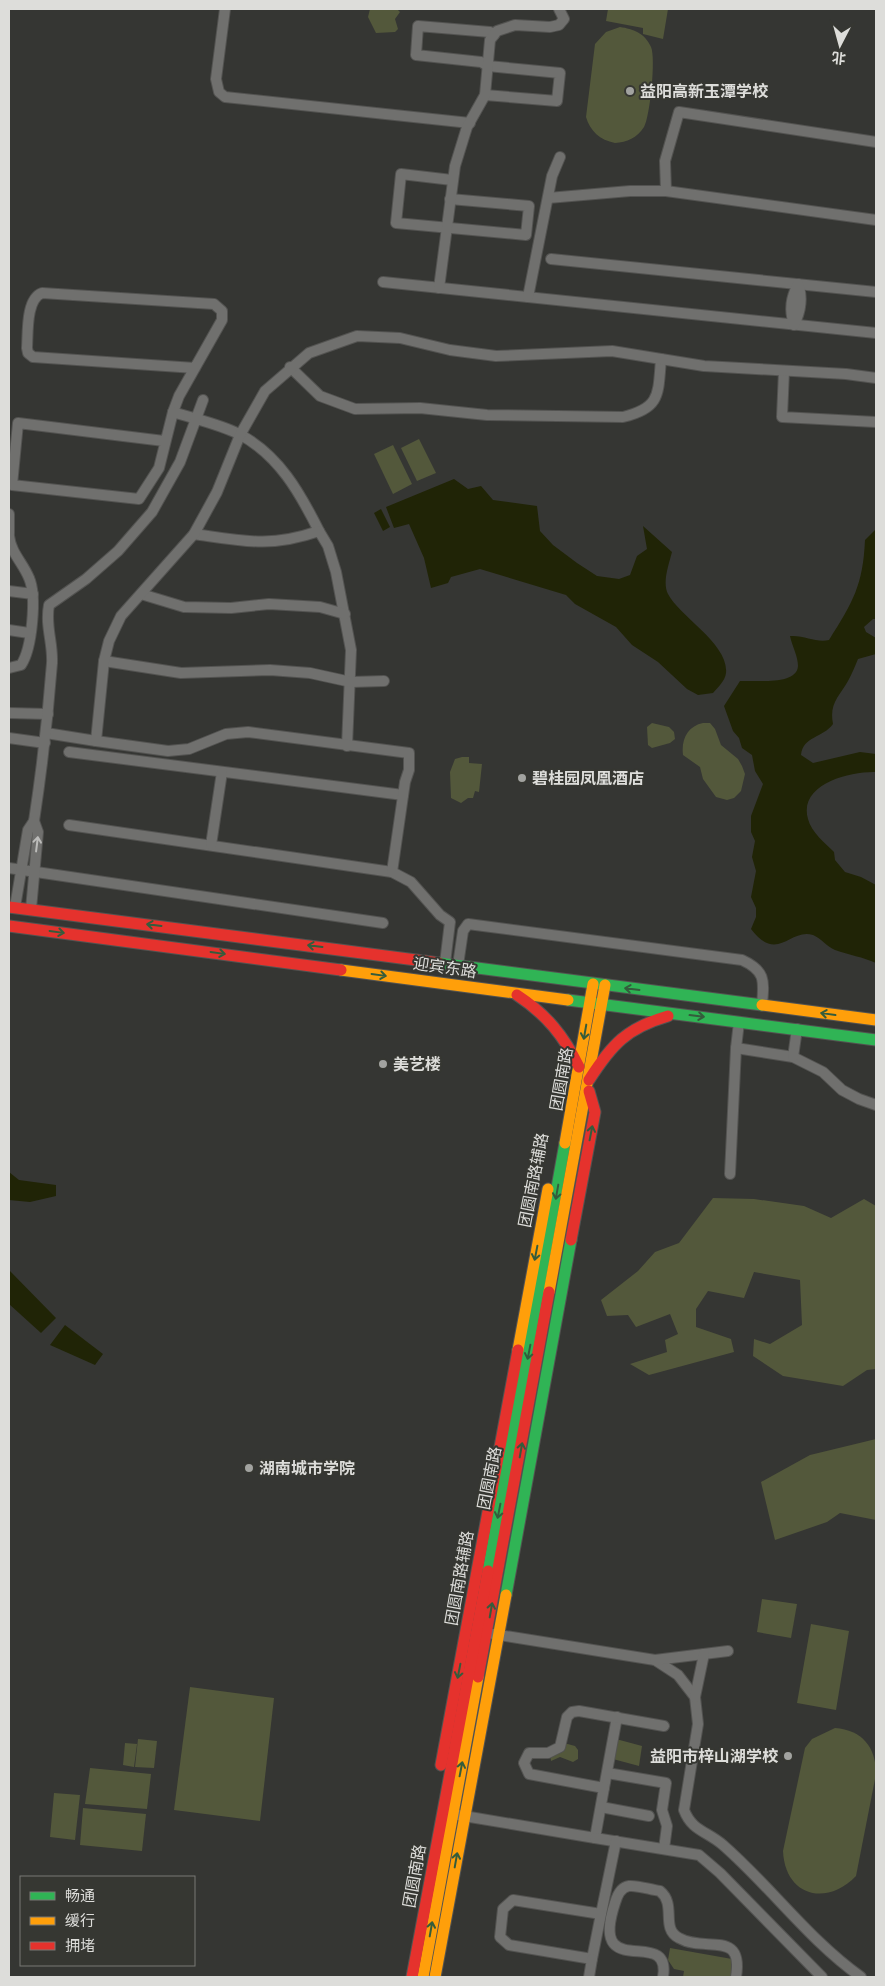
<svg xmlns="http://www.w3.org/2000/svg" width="885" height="1986" font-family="'Sofia Sans Condensed','Noto Sans SC',sans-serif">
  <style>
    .green { fill: #53583b }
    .water { fill: #202406 }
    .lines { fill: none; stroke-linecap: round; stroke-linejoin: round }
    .street-casing { stroke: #535351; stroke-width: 12 }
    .fast-casing { stroke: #535351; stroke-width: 13 }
    .slow-casing { stroke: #535351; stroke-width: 13 }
    .jam-casing { stroke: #535351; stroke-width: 13 }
    .street { stroke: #70706e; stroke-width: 10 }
    .fast { stroke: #30b455; stroke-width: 11 }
    .slow { stroke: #ff9f0a; stroke-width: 11 }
    .jam { stroke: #e5322d; stroke-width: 11 }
    .oneway { stroke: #bcbcba }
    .oneway2 { stroke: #345c3c }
    .poi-dot { fill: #a2a3a0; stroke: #363732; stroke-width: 2 }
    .labels { text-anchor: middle; stroke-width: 4; stroke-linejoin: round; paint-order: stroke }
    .poi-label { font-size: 16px; font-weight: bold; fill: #ddddda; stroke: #363732; text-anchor: start }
    .street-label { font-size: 16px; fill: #ddddda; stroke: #363732 }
  </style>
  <rect width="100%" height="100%" fill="#353633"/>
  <g class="green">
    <polygon points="370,9 397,9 400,12 395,19 398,29 395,32 376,33 368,17"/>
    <polygon points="608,9 668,9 663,39 643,34 643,28 606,21"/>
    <path d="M620 27C633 29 645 33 651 47 656 58 650 117 644 127 637 138 627 142 615 143 600 140 590 131 586 117L595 44 606 32Z"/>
    <polygon points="419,439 436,473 417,481 401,448"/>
    <polygon points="393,445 412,484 393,494 374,454"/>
    <polygon points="652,723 669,727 674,732 675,739 670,743 652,748 648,745 647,727"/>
    <path d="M703 723H710L715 729 721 745 738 759 742 766 745 774 741 791 734 798 727 800 716 797 703 779 700 767 683 755C681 739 688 726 703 723Z"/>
    <polygon points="462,757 469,757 469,763 482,764 479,792 475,791 473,798 468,798 461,803 451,798 450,772 455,759"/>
    <polygon points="713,1198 754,1199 804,1206 831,1218 864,1199 876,1206 876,1369 867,1370 843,1386 783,1376 753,1356 754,1339 770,1344 802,1325 800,1280 754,1272 744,1298 708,1291 696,1309 696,1327 731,1339 734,1352 649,1375 630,1364 667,1352 665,1340 678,1334 670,1314 636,1327 628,1315 607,1316 601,1300 638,1271 655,1252 679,1243"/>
    <polygon points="876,1439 876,1520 840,1513 827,1522 775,1540 761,1482 810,1455"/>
    <polygon points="762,1599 797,1604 791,1638 757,1632"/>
    <polygon points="811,1624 849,1631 836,1710 797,1703"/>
    <polygon points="190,1687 274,1698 260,1821 174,1810"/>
    <path d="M835 1728C862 1730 876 1747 876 1774L856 1876C826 1907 785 1896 783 1851L805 1748 812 1739Z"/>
    <polygon points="138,1739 157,1741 154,1768 135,1767"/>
    <polygon points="616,1739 642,1746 639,1766 613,1759"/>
    <polygon points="125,1743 137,1744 134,1767 123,1765"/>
    <polygon points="564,1743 575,1746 578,1750 578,1759 573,1762 560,1757 551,1761 550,1754"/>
    <polygon points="90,1768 151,1774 147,1809 85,1804"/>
    <polygon points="54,1793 80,1795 75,1840 50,1837"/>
    <polygon points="83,1808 146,1814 142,1851 80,1845"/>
    <polygon points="670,1948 732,1959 733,1977 683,1977 684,1971 674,1969 668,1960"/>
  </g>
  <g class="water">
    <path d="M454 479 468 489 481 486 493 500 537 506 540 531 553 545 577 563 597 576 619 579 630 575 637 556 647 549 643 526 672 552C669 564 662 582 668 594 679 616 729 644 726 673 725 681 718 687 713 693L698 695 687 689 658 662 632 645 616 627 575 604 566 595 480 569 451 577 448 583 431 588 424 558 409 524 394 528 386 507Z"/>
    <polygon points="381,509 390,527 383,531 374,513"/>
    <path d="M876 529V619H873L864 627 866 632 876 638V654L858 659C855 666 852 674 848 681 839 697 829 703 833 724 823 738 803 736 801 755L813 763 860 752 876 754V772C850 771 798 784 808 819 811 832 826 844 834 852L835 860 845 872 861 877 876 885V963C863 957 849 955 835 950 827 947 821 938 813 935 789 928 778 964 751 929L756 917V908L751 897 756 871 752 857 755 841 751 832V816L763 784 755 771 752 755 742 748 739 738 733 731 724 706 740 681C754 680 797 686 798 666 798 656 792 646 790 636 805 635 816 643 829 640 853 602 863 585 865 540Z"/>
    <polygon points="9,1172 19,1180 56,1185 56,1196 30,1202 9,1200"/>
    <polygon points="9,1270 56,1318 41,1333 9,1304"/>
    <polygon points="65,1325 103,1354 95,1365 50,1345"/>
  </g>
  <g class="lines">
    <defs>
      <g id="street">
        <polyline points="225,9 216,79 219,92 225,97 470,123"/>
        <polyline points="485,95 557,101 560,73 488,66 481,62 416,55 418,26 490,32 494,35"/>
        <polyline points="666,191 876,220"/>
        <polyline points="548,198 630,191 666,191 665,161 679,112 876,142"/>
        <polyline points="450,199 529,206 526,235 396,223 401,174 452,180"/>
        <polyline points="551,259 876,292"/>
        <polyline points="383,282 876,333"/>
        <path d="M798 284C803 298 801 311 794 325 789 309 791 298 798 284Z"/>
        <polyline points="439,288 455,166 467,127 485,95 490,40 497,31 515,25 550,27 559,25 564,19 559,9"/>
        <polyline points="528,297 552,176 560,157"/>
        <path d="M290 367 320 396 355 409 420 408 487 415 623 417C661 408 658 394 661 359"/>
        <polyline points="784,371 782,417 876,422"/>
        <path d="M173 412 179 396 222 320V311L214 304 42 293C26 299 28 332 27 348L28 353 33 357 195 368"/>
        <path d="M164 441 18 423 12 485 139 499 159 468 173 412C195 419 219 424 239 434 279 455 300 493 319 531"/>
        <polyline points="9,514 9,534"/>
        <path d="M194 534C243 541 270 548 319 531L328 546 336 572 351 650 347 746"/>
        <path d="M9 536C11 553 23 563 29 578 37 596 32 649 21 665L9 668"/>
        <polyline points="9,591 33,594"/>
        <polyline points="141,594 184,607 231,608 269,604 320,607 345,614"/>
        <polyline points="9,630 29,633"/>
        <polyline points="104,661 181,673 270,670 310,673 351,682 384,681"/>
        <polyline points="9,713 48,714"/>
        <polyline points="46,733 96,741"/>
        <polyline points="9,738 45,743"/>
        <polyline points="69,752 403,795"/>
        <path d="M34 821C42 768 48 716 52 663 53 642 45 626 49 605L86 579 118 551 152 512 180 462 203 400"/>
        <polyline points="69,825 392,872"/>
        <polyline points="211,845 222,772"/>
        <polyline points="9,868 383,923"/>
        <polyline points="15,907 28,830 34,821 38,832 31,909"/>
        <polyline points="445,963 450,922 440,915 411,882 392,872 405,782 409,770 409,753 248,732 226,734 189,749 168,751 96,741 104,661 109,641 121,616 194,534 217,492 240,435 265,391 309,353 357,336 400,338 450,350 496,356 612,351 704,366 846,374 876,378"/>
        <path d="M458 965 463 931 468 924 742 960C766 971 764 981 762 1005"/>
        <polyline points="736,1048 793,1057 823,1072 842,1090 859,1099 876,1105"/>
        <polyline points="793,1057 797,1029"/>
        <polyline points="730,1174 736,1048 739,1022"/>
        <path d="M493 1634 655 1660 678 1675 695 1697 698 1724 684 1810C692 1831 707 1831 723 1845 771 1887 809 1940 861 1977"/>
        <polyline points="655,1660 728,1651"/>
        <polyline points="695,1697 704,1654"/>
        <polyline points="607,1773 666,1783 662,1810 667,1826 664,1849"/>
        <polyline points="604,1788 617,1717"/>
        <polyline points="601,1807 649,1816"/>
        <polyline points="458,1815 595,1838 604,1788 529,1774 524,1763 529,1753 548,1753 560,1747 567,1717 572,1712 579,1711 664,1726"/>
        <polyline points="595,1838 699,1855 720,1873 822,1977"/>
        <polyline points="601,1914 592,1959 509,1945 500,1937 503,1909 513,1900 601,1914 616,1841"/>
        <polyline points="589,1977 592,1959"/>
        <path d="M663 1977C672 1924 588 1985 615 1903 617 1896 621 1887 629 1886 638 1885 651 1890 660 1891 677 1905 660 1928 679 1938 705 1953 744 1929 736 1977"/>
      </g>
      <g id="fast">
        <polyline points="439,963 762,1005"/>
        <polyline points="568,1000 876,1040"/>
        <polyline points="488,1571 565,1143"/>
        <polyline points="506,1595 571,1240"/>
      </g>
      <g id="slow">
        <polyline points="341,970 568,1000"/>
        <polyline points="762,1005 876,1020"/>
        <polyline points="565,1143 593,984"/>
        <polyline points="549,1292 605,985"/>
        <polyline points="518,1350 548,1189"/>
        <polyline points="423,1977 478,1677"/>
        <polyline points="435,1977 506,1595"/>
      </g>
      <g id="jam">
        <polyline points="9,907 439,963"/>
        <polyline points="9,926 341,970"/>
        <path d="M517 995C546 1014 564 1036 579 1067"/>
        <path d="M589 1080C612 1044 627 1028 668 1016"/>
        <polyline points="571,1240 595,1112 589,1091"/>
        <polyline points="478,1677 549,1292"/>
        <polyline points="441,1765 518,1350"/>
        <polyline points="412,1977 488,1571"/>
      </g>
    </defs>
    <use href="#street" class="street-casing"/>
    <use href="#fast" class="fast-casing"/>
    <use href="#slow" class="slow-casing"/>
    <use href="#jam" class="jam-casing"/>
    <use href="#street" class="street"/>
    <use href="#fast" class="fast"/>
    <use href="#slow" class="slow"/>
    <use href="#jam" class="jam"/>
  </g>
  <defs><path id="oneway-shaft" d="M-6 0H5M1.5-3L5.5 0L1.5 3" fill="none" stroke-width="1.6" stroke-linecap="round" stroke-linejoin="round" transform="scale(1.25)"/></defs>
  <use class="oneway" href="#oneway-shaft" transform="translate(37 844) rotate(-83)"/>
  <g class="oneway2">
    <use href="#oneway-shaft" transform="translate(154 925) rotate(-173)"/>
    <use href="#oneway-shaft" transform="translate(57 932) rotate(8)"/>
    <use href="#oneway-shaft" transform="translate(315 946) rotate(-173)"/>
    <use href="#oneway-shaft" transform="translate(218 953) rotate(8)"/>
    <use href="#oneway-shaft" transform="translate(379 975) rotate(8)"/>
    <use href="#oneway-shaft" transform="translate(632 989) rotate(-173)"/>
    <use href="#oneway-shaft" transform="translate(828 1014) rotate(-172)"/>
    <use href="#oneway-shaft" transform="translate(697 1016) rotate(7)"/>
    <use href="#oneway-shaft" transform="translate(585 1032) rotate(100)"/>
    <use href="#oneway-shaft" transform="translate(591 1133) rotate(-79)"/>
    <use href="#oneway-shaft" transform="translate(557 1192) rotate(100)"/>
    <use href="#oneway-shaft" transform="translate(536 1253) rotate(101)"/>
    <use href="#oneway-shaft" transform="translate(529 1352) rotate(101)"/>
    <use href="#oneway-shaft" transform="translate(521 1450) rotate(-80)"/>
    <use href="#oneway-shaft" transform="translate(499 1511) rotate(101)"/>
    <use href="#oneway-shaft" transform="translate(491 1610) rotate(-80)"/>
    <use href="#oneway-shaft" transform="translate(459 1671) rotate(101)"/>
    <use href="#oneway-shaft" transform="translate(461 1769) rotate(-79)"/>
    <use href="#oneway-shaft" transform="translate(456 1860) rotate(-80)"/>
    <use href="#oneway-shaft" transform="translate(431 1929) rotate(-80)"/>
  </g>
  <g class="poi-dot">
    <circle cx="630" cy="91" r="5"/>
    <circle cx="522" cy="778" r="5"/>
    <circle cx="383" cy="1064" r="5"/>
    <circle cx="249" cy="1468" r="5"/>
    <circle cx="788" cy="1756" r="5"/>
  </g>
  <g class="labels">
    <g class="poi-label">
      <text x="640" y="97">益阳高新玉潭学校</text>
      <text x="532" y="784">碧桂园凤凰酒店</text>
      <text x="393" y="1070">美艺楼</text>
      <text x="259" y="1474">湖南城市学院</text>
      <text x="778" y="1762" text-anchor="end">益阳市梓山湖学校</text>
    </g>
    <g class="street-label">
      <text transform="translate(445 967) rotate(8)" y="6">迎宾东路</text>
      <text transform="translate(561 1079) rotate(-80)" y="6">团圆南路</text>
      <text transform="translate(533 1180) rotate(-79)" y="6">团圆南路辅路</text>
      <text transform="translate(489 1478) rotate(-79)" y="6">团圆南路</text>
      <text transform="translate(459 1578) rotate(-80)" y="6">团圆南路辅路</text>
      <text transform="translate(414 1876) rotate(-80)" y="6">团圆南路</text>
    </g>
  </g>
  <rect width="885" height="1986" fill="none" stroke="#ddddda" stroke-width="20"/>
  <rect x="20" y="1876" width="175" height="90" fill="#363732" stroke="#797975"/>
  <rect x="30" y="1892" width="25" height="8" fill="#30b455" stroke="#797975"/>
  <text x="65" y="1901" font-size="15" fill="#ddddda">畅通</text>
  <rect x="30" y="1917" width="25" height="8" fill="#ff9f0a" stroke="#797975"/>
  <text x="65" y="1926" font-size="15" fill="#ddddda">缓行</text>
  <rect x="30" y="1942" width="25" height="8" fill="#e5322d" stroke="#797975"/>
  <text x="65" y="1951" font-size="15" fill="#ddddda">拥堵</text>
  <g transform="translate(840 45) rotate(186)" stroke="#363732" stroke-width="4" paint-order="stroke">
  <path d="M0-4L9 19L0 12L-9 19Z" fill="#ddddda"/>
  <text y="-8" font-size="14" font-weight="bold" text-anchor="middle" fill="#ddddda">北</text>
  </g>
</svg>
